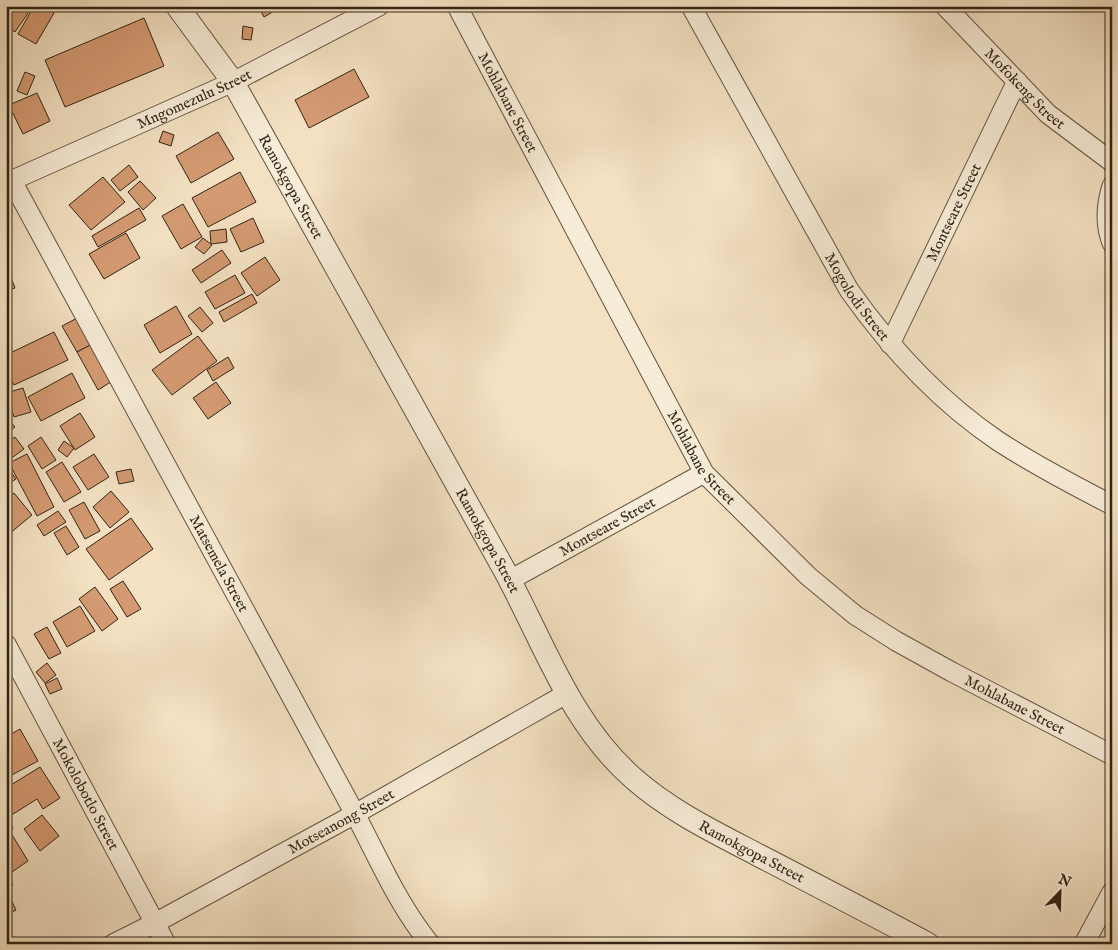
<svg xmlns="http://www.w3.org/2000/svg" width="1118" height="950" font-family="'IM FELL English',serif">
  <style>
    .building { fill: #d49a72; stroke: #322415 }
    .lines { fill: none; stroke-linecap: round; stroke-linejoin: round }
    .minor-casing { stroke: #625340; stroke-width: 21 }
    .tertiary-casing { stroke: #625340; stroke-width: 24 }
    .minor { stroke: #f7ecd7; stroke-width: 19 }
    .tertiary { stroke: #f7ecd7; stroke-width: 22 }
    .labels { text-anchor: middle; stroke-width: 4; stroke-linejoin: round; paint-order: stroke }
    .street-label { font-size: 15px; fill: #322415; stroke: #f7ecd7 }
  </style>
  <rect width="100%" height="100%" fill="#f3e1c2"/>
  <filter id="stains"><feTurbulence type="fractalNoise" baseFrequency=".004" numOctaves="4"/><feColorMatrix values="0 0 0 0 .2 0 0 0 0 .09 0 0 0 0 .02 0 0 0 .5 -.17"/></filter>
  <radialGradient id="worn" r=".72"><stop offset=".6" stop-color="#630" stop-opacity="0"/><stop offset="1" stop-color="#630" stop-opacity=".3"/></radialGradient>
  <g class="building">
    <polygon points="6,6 33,6 15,32 6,26"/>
    <polygon points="34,6 42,6 54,13 36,44 18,34"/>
    <polygon points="258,6 283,6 264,17"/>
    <polygon points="144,18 164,66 65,107 45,60"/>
    <polygon points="243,26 253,28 251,40 242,39"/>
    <polygon points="354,69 369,97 309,128 295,100"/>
    <polygon points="25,72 35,76 27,95 17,91"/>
    <polygon points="37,93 50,121 23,134 9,105"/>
    <polygon points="163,131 174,135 171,146 159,142"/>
    <polygon points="218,132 234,159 191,183 176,156"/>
    <polygon points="129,165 138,177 120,191 111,180"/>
    <polygon points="240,172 256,202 208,227 192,198"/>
    <polygon points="103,177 125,202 91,230 69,205"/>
    <polygon points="140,181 156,198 143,210 128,192"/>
    <polygon points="183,204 202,237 181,249 162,216"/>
    <polygon points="139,208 146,220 98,247 92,236"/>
    <polygon points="253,218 264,242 241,252 230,229"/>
    <polygon points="226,229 227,242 211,244 210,231"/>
    <polygon points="126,233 140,258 104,279 89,254"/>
    <polygon points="203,238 212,245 204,254 195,247"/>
    <polygon points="222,250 231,263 201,283 192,270"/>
    <polygon points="265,257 280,280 257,296 241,273"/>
    <polygon points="6,264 15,288 6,291"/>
    <polygon points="235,275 245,293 215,309 205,292"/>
    <polygon points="252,294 257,303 224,322 219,312"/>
    <polygon points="176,306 192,334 160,353 144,325"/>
    <polygon points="200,307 213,323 202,332 188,316"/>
    <polygon points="79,317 94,343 77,352 62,326"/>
    <polygon points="54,332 68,360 14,385 6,369 6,355"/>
    <polygon points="198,336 217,361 172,395 152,370"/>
    <polygon points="94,343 114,380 98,390 77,352"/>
    <polygon points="228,357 234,368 213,381 207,370"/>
    <polygon points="72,373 85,398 41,421 28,397"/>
    <polygon points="216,382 231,403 208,419 193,398"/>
    <polygon points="23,388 31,412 14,417 6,393"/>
    <polygon points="80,413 95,437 75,450 60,426"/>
    <polygon points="6,416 15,427 6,434"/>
    <polygon points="15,437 24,449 6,462 6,443"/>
    <polygon points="41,437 56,460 42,469 28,446"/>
    <polygon points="64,441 74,448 67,457 58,450"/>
    <polygon points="27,454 54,507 37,516 9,463"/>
    <polygon points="94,454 109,477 88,490 73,467"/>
    <polygon points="62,462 81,492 64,502 46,472"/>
    <polygon points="6,465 16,479 6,485"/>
    <polygon points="131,469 134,481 119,484 116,472"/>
    <polygon points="111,491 129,512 110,528 93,507"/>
    <polygon points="14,493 32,515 9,534 6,532 6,500"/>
    <polygon points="84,502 100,531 85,539 69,510"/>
    <polygon points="58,511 66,522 44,536 37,525"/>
    <polygon points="131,518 153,549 109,580 86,549"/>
    <polygon points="66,526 79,547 67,555 54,533"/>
    <polygon points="123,581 141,609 127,617 110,589"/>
    <polygon points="95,587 118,619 102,631 79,599"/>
    <polygon points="80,606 95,631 67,647 53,622"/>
    <polygon points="47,627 61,653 49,659 34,634"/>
    <polygon points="47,663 56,675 45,683 36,672"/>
    <polygon points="57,678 62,689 50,694 45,684"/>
    <polygon points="20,729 38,761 6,778 6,737"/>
    <polygon points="40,767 60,798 43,809 37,799 10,816 6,810 6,788"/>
    <polygon points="42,815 59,836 40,851 24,829"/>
    <polygon points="7,816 13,829 6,833 6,817"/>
    <polygon points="11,833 28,861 12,872 6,863 6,836"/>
    <polygon points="6,875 13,885 6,890"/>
    <polygon points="8,893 16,910 6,915 6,894"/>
  </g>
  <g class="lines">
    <defs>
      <g id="minor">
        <path id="s1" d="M457 6 704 473 808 576 855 615 896 641 952 672 1112 755"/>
        <path id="s2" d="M691 6 849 290C890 348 939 401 998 441 1035 465 1073 485 1112 505"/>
        <path id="s3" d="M945 6 1048 114 1112 162"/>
        <path id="s4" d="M12 181 355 814C378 857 398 905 430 944"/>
        <path id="s5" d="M6 183 233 82 379 6"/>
        <path d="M1112 186C1106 205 1105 225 1112 243"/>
        <path id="s6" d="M890 344 1017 81"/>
        <path id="s7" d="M510 580 704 473"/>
        <path id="s8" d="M6 644 166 944"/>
        <path id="s9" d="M113 944 155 923 355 814 566 694"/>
        <polyline points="1084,944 1112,892"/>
      </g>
      <g id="tertiary">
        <path id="s10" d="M177 6 233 82C322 243 412 403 501 564 542 637 568 721 633 778 670 811 716 833 760 856 816 885 872 914 928 944"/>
      </g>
    </defs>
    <use href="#minor" class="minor-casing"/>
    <use href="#tertiary" class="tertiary-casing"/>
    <use href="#minor" class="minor"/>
    <use href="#tertiary" class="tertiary"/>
  </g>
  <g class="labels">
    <g class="street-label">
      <text dy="5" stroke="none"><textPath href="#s3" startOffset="115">Mofokeng Street</textPath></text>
      <text dy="5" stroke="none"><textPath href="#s5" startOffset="206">Mngomezulu Street</textPath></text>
      <text dy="5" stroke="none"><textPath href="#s1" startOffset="109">Mohlabane Street</textPath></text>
      <text dy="5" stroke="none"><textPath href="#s10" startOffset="214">Ramokgopa Street</textPath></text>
      <text dy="5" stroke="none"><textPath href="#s6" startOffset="146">Montseare Street</textPath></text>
      <text dy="5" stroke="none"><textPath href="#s2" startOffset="335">Mogolodi Street</textPath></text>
      <text dy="5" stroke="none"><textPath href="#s1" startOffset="514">Mohlabane Street</textPath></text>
      <text dy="5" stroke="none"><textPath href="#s7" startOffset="111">Montseare Street</textPath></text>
      <text dy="5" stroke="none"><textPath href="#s10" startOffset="619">Ramokgopa Street</textPath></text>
      <text dy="5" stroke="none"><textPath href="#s4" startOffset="435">Matsemela Street</textPath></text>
      <text dy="5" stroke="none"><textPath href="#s1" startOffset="919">Mohlabane Street</textPath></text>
      <text dy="5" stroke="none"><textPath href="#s8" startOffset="170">Mokolobotlo Street</textPath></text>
      <text dy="5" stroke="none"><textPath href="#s9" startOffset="259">Motseanong Street</textPath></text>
      <text dy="5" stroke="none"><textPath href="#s10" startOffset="1039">Ramokgopa Street</textPath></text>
    </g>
  </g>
  <rect width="1118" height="950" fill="none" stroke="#f3e1c2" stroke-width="25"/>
  <rect x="8" y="8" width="1103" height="935" fill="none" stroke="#322415" stroke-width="2.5"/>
  <rect x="12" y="12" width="1093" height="925" fill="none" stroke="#322415"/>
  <g transform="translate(1060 892) rotate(23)" stroke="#f7ecd7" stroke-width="4" paint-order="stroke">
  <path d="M0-4L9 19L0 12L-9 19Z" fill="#322415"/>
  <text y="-8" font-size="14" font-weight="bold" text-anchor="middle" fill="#322415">N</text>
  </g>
  <rect width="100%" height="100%" filter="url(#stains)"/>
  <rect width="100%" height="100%" fill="url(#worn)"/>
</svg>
